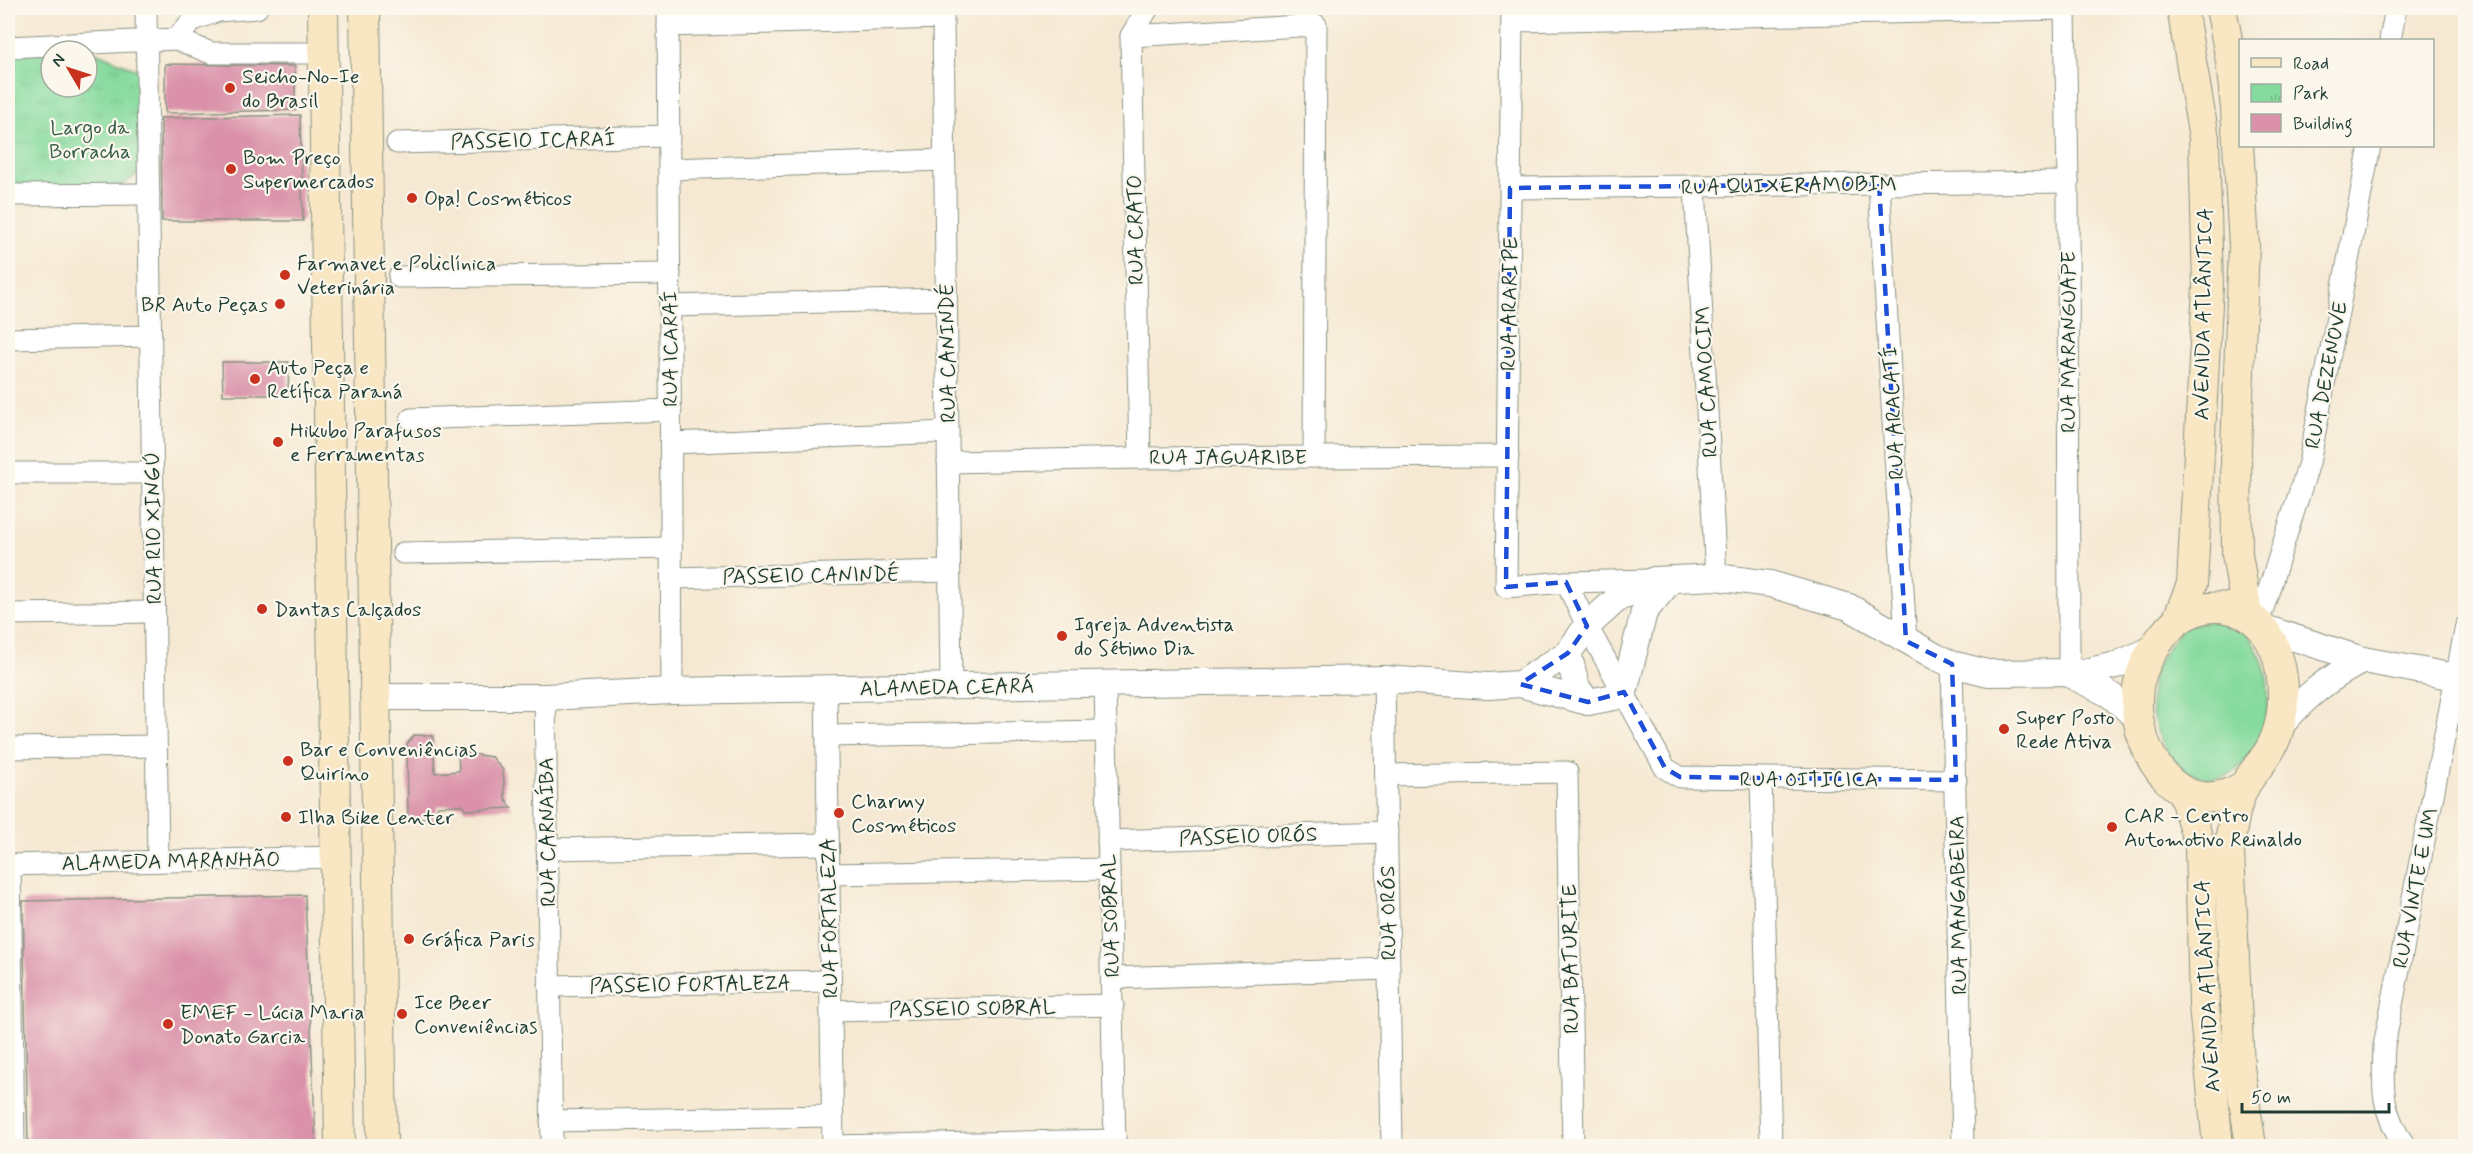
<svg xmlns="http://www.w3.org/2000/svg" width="2473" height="1154" font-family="Mynerve,sans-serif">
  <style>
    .green { fill: #85da9d; stroke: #528c68; stroke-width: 1.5 }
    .park { fill: url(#park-tufts); stroke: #528c68; stroke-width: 1.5 }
    .building { fill: #da91a9 }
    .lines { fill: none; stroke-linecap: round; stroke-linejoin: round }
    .minor-casing { stroke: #8a9384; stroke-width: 23 }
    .tertiary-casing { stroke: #8a9384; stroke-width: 28 }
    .secondary-casing { stroke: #8a9384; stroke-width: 32 }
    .minor { stroke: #fff; stroke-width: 21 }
    .tertiary { stroke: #fff; stroke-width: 26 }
    .secondary { stroke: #f9e7c3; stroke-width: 30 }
    .marked { fill: none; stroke: #1d4ed8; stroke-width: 4.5; stroke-dasharray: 12 8; stroke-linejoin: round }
    .poi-dot { fill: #c8321e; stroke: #fbf7ec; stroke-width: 2 }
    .labels { text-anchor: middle; stroke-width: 4.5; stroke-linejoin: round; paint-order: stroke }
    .poi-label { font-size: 21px; fill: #1f3d34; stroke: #fbf7ec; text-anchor: start }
    .park-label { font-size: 21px; fill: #335c49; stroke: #fbf7ec }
    .street-label { font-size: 21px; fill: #1f3d34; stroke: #fbf7ec }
  </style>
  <defs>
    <pattern id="park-tufts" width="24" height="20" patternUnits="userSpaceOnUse" patternTransform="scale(1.5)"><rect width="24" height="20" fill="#85da9d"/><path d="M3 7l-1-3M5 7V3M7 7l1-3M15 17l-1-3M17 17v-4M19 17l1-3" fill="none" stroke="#72bc88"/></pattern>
  </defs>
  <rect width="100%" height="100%" fill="#fbf7ec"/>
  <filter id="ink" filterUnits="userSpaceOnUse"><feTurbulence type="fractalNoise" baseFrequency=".0167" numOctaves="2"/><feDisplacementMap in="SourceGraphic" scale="12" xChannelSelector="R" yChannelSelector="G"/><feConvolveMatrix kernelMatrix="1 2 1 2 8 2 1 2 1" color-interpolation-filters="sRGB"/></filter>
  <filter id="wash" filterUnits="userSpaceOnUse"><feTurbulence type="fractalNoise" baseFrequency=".008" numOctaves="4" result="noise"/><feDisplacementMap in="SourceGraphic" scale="24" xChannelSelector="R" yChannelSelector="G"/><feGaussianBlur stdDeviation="1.35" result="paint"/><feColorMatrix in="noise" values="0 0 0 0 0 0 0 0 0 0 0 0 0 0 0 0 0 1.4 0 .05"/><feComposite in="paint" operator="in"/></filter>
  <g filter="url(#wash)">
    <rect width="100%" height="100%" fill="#f6e9d3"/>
    <path class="green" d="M2225 619C2233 624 2245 629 2250 638 2276 675 2275 731 2243 764 2235 771 2227 778 2215 778 2175 781 2151 733 2151 698 2150 677 2159 657 2173 641 2176 637 2181 629 2185 627 2195 621 2214 621 2225 619Z"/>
    <polygon class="park" points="87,52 95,52 140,71 144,169 116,190 8,189 8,54 51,53 51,87 87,87"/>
    <g id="blocks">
      <g class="building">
        <rect x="699" y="8" width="245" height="3"/>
        <polygon points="165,64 295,66 295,110 165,113"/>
        <polygon points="300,115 303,221 162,221 161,118"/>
        <polygon points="222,362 289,362 288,395 223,395"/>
        <polygon points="414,735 433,736 435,773 459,771 458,752 492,757 503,770 505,798 512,808 466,810 462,805 438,806 434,818 408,818 407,744"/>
        <polygon points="305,895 316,1146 28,1146 23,901"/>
      </g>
    </g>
  </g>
  <g filter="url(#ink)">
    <use href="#blocks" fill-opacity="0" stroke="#8a9384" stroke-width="1.5"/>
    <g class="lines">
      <defs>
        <g id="minor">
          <polyline points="146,8 158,861"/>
          <polyline points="668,8 672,691"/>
          <polyline points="1512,8 1506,587 1566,582 1652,580"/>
          <polyline points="1512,21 2065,9 2068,182 2069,674"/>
          <polyline points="668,26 943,18 951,687"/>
          <polyline points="1131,36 1316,25 1314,457"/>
          <polyline points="176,39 193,20 218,11 257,8"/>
          <polyline points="2390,40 2396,8"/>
          <polyline points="8,47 176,39 211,53 324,53"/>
          <polyline points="397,143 669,136"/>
          <polyline points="669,169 944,160"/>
          <polyline points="1879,184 1906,641"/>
          <polyline points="1695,187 1716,577"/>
          <polyline points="1510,188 2068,182"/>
          <polyline points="8,195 149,194"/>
          <polyline points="399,277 670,274"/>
          <polyline points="670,306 946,299"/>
          <polyline points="8,339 151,336"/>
          <polyline points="411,419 671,410"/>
          <polyline points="671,443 948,432"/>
          <polyline points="1140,458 1131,36 1148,8"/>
          <polyline points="948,462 1140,458 1508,456"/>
          <polyline points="8,473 152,473"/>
          <polyline points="403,553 671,548"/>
          <polyline points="672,578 949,571"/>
          <polyline points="1566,582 1587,626 1665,768 1680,777 1956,780"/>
          <polyline points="8,614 154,612"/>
          <polyline points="2258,624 2309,463 2370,146"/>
          <polyline points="1952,664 1963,1146"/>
          <polyline points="1384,679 1392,1146"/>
          <polyline points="1105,685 1115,1146"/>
          <polyline points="826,689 833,1146"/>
          <polyline points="545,697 552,1146"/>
          <polyline points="827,736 1106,731"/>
          <polyline points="8,748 156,746"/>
          <polyline points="1386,775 1567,772 1573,1146"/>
          <polyline points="1761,780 1771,1146"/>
          <polyline points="1108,841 1387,832"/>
          <polyline points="547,849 828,844"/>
          <polyline points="10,864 14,1146"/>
          <polyline points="8,865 335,857"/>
          <polyline points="829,874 1109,869"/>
          <polyline points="1112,978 1389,969"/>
          <polyline points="549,986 830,981"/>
          <polyline points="831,1011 1113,1005"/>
          <polyline points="551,1121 832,1116"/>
          <polyline points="833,1146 1115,1140"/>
          <path d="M2405 1146C2381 1112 2382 1087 2384 1046L2466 626"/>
        </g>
        <g id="tertiary">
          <polyline points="2261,627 2363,660 2466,679"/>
          <polyline points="1568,653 1577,688 1588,702"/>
          <polyline points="2069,674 2109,694 2138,718"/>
          <polyline points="1520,684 1568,653 1587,626 1617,599 1654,580 1716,577 1770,584 1849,607 1936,657 1952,664 1988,673 2085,672 2116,665 2153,649"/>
          <polyline points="375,697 545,697 672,691 1384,679 1488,686 1520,684 1588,702 1614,697 1624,692 1644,612 1670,581"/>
          <path d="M2279 727C2307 695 2325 680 2363 660"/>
        </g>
        <g id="secondary">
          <polyline points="323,8 340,1146"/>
          <polyline points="365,8 382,1146"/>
          <polyline points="2221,8 2231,61 2236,109 2244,246 2236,448 2237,554 2247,614"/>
          <polyline points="2178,619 2192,584 2208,286 2204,138 2182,8"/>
          <path d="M2245 785C2182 827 2134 754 2137 696 2138 676 2147 658 2158 642 2167 630 2175 620 2188 614 2204 606 2223 605 2240 612 2286 630 2292 705 2273 744 2266 759 2253 771 2245 785 2234 805 2232 829 2229 851L2239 1067 2251 1146"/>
          <polyline points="2183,792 2200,846 2204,1006 2218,1146"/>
        </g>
      </defs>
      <use href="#minor" class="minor-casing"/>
      <use href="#tertiary" class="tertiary-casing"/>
      <use href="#secondary" class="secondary-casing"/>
      <use href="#minor" class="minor"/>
      <use href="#tertiary" class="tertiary"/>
      <use href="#secondary" class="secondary"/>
    </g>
  </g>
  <path class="marked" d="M1879 184 1906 641 1952 664 1956 780 1680 777 1665 768 1624 692 1588 702 1520 684 1568 653 1587 626 1566 582 1506 587 1510 188Z"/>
  <g class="poi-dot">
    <circle cx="230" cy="88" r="6"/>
    <circle cx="231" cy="169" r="6"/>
    <circle cx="412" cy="198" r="6"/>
    <circle cx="285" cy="275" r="6"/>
    <circle cx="280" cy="304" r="6"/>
    <circle cx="255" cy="379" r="6"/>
    <circle cx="278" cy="442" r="6"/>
    <circle cx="262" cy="609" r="6"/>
    <circle cx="1062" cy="636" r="6"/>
    <circle cx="2004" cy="729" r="6"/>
    <circle cx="288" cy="761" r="6"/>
    <circle cx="839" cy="813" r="6"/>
    <circle cx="286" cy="817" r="6"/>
    <circle cx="2112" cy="827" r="6"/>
    <circle cx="409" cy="939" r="6"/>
    <circle cx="402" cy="1014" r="6"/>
    <circle cx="168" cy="1024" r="6"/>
  </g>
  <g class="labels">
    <g class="poi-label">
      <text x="242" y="83">Seicho-No-Ie<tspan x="242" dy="24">do Brasil</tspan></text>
      <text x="243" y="164">Bom Preço<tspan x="243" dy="24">Supermercados</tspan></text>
      <text x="424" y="205">Opa! Cosméticos</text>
      <text x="297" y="270">Farmavet e Policlínica<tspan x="297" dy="24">Veterinária</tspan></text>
      <text x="268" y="311" text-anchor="end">BR Auto Peças</text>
      <text x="267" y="374">Auto Peça e<tspan x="267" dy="24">Retífica Paraná</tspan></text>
      <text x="290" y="437">Hikubo Parafusos<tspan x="290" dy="24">e Ferramentas</tspan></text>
      <text x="274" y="616">Dantas Calçados</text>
      <text x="1074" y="631">Igreja Adventista<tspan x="1074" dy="24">do Sétimo Dia</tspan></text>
      <text x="2016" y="724">Super Posto<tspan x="2016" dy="24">Rede Ativa</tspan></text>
      <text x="300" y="756">Bar e Conveniências<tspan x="300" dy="24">Quirino</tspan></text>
      <text x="851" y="808">Charmy<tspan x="851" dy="24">Cosméticos</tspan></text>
      <text x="2124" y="822">CAR - Centro<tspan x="2124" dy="24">Automotivo Reinaldo</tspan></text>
      <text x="298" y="824">Ilha Bike Center</text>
      <text x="421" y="946">Gráfica Paris</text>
      <text x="414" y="1009">Ice Beer<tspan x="414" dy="24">Conveniências</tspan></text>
      <text x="180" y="1019">EMEF - Lúcia Maria<tspan x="180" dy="24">Donato Garcia</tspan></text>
    </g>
    <g class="park-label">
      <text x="90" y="134">Largo da<tspan x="90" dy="24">Borracha</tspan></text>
    </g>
    <g class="street-label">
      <text transform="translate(533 140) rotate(-1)" y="7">PASSEIO ICARAÍ</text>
      <text transform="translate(1789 185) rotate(-1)" y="7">RUA QUIXERAMOBIM</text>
      <text transform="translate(1135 230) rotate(-91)" y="7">RUA CRATO</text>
      <text transform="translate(1509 304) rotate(-89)" y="7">RUA ARARIPE</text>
      <text transform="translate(2203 314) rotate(-89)" y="7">AVENIDA ATLÂNTICA</text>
      <text transform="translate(2068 342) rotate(-90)" y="7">RUA MARANGUAPE</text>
      <text transform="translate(670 349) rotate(-90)" y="7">RUA ICARAÍ</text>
      <text transform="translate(947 353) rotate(-91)" y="7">RUA CANINDÉ</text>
      <text transform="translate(2326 375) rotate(-79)" y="7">RUA DEZENOVE</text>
      <text transform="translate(1706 382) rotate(-93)" y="7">RUA CAMOCIM</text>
      <text transform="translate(1893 413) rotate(-93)" y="7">RUA ARACATÍ</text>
      <text x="1228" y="464">RUA JAGUARIBE</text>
      <text transform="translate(153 528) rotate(-91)" y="7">RUA RIO XINGÚ</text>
      <text transform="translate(811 575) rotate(-1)" y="7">PASSEIO CANINDÉ</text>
      <text transform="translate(947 687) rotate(-1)" y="7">ALAMEDA CEARÁ</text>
      <text x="1809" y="786">RUA OITICICA</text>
      <text transform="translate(547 832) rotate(-91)" y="7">RUA CARNAÍBA</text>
      <text transform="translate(1248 836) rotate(-2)" y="7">PASSEIO ORÓS</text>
      <text transform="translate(171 861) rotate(-1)" y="7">ALAMEDA MARANHÃO</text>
      <text transform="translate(2415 888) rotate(-79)" y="7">RUA VINTE E UM</text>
      <text transform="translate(1958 905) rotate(-91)" y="7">RUA MANGABEIRA</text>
      <text transform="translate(1388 913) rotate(-91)" y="7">RUA ORÓS</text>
      <text transform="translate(1110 916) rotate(-92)" y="7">RUA SOBRAL</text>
      <text transform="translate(829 918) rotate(-91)" y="7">RUA FORTALEZA</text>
      <text transform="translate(1570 959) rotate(-91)" y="7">RUA BATURITE</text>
      <text transform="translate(690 984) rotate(-1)" y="7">PASSEIO FORTALEZA</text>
      <text transform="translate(2207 986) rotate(-93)" y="7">AVENIDA ATLÂNTICA</text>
      <text transform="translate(972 1008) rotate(-1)" y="7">PASSEIO SOBRAL</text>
    </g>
  </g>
  <rect width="2473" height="1154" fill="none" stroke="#fbf7ec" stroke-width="30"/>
  <rect x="2239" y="39" width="195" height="108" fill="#fbf7ec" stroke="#a3ada2" stroke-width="1.5"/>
  <rect x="2251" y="58" width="30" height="9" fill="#f9e7c3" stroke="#a3ada2" stroke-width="1.5"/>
  <text x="2293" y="69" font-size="18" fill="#1f3d34">Road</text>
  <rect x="2251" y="84" width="30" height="18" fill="url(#park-tufts)" stroke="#a3ada2" stroke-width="1.5"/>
  <text x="2293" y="99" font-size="18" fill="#1f3d34">Park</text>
  <rect x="2251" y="114" width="30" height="18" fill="#da91a9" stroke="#a3ada2" stroke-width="1.5"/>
  <text x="2293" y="129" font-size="18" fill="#1f3d34">Building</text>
  <g transform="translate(69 69) rotate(309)"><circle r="28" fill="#fbf7ec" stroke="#a3ada2" stroke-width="1.5"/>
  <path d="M0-4.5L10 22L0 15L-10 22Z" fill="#c8321e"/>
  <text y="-9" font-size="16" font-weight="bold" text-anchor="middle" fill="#1f3d34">N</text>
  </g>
  <path d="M2242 1103v9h147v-9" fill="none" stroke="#1f3d34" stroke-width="3"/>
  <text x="2251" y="1103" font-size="18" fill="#1f3d34" stroke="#fbf7ec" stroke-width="4.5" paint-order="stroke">50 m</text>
</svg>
